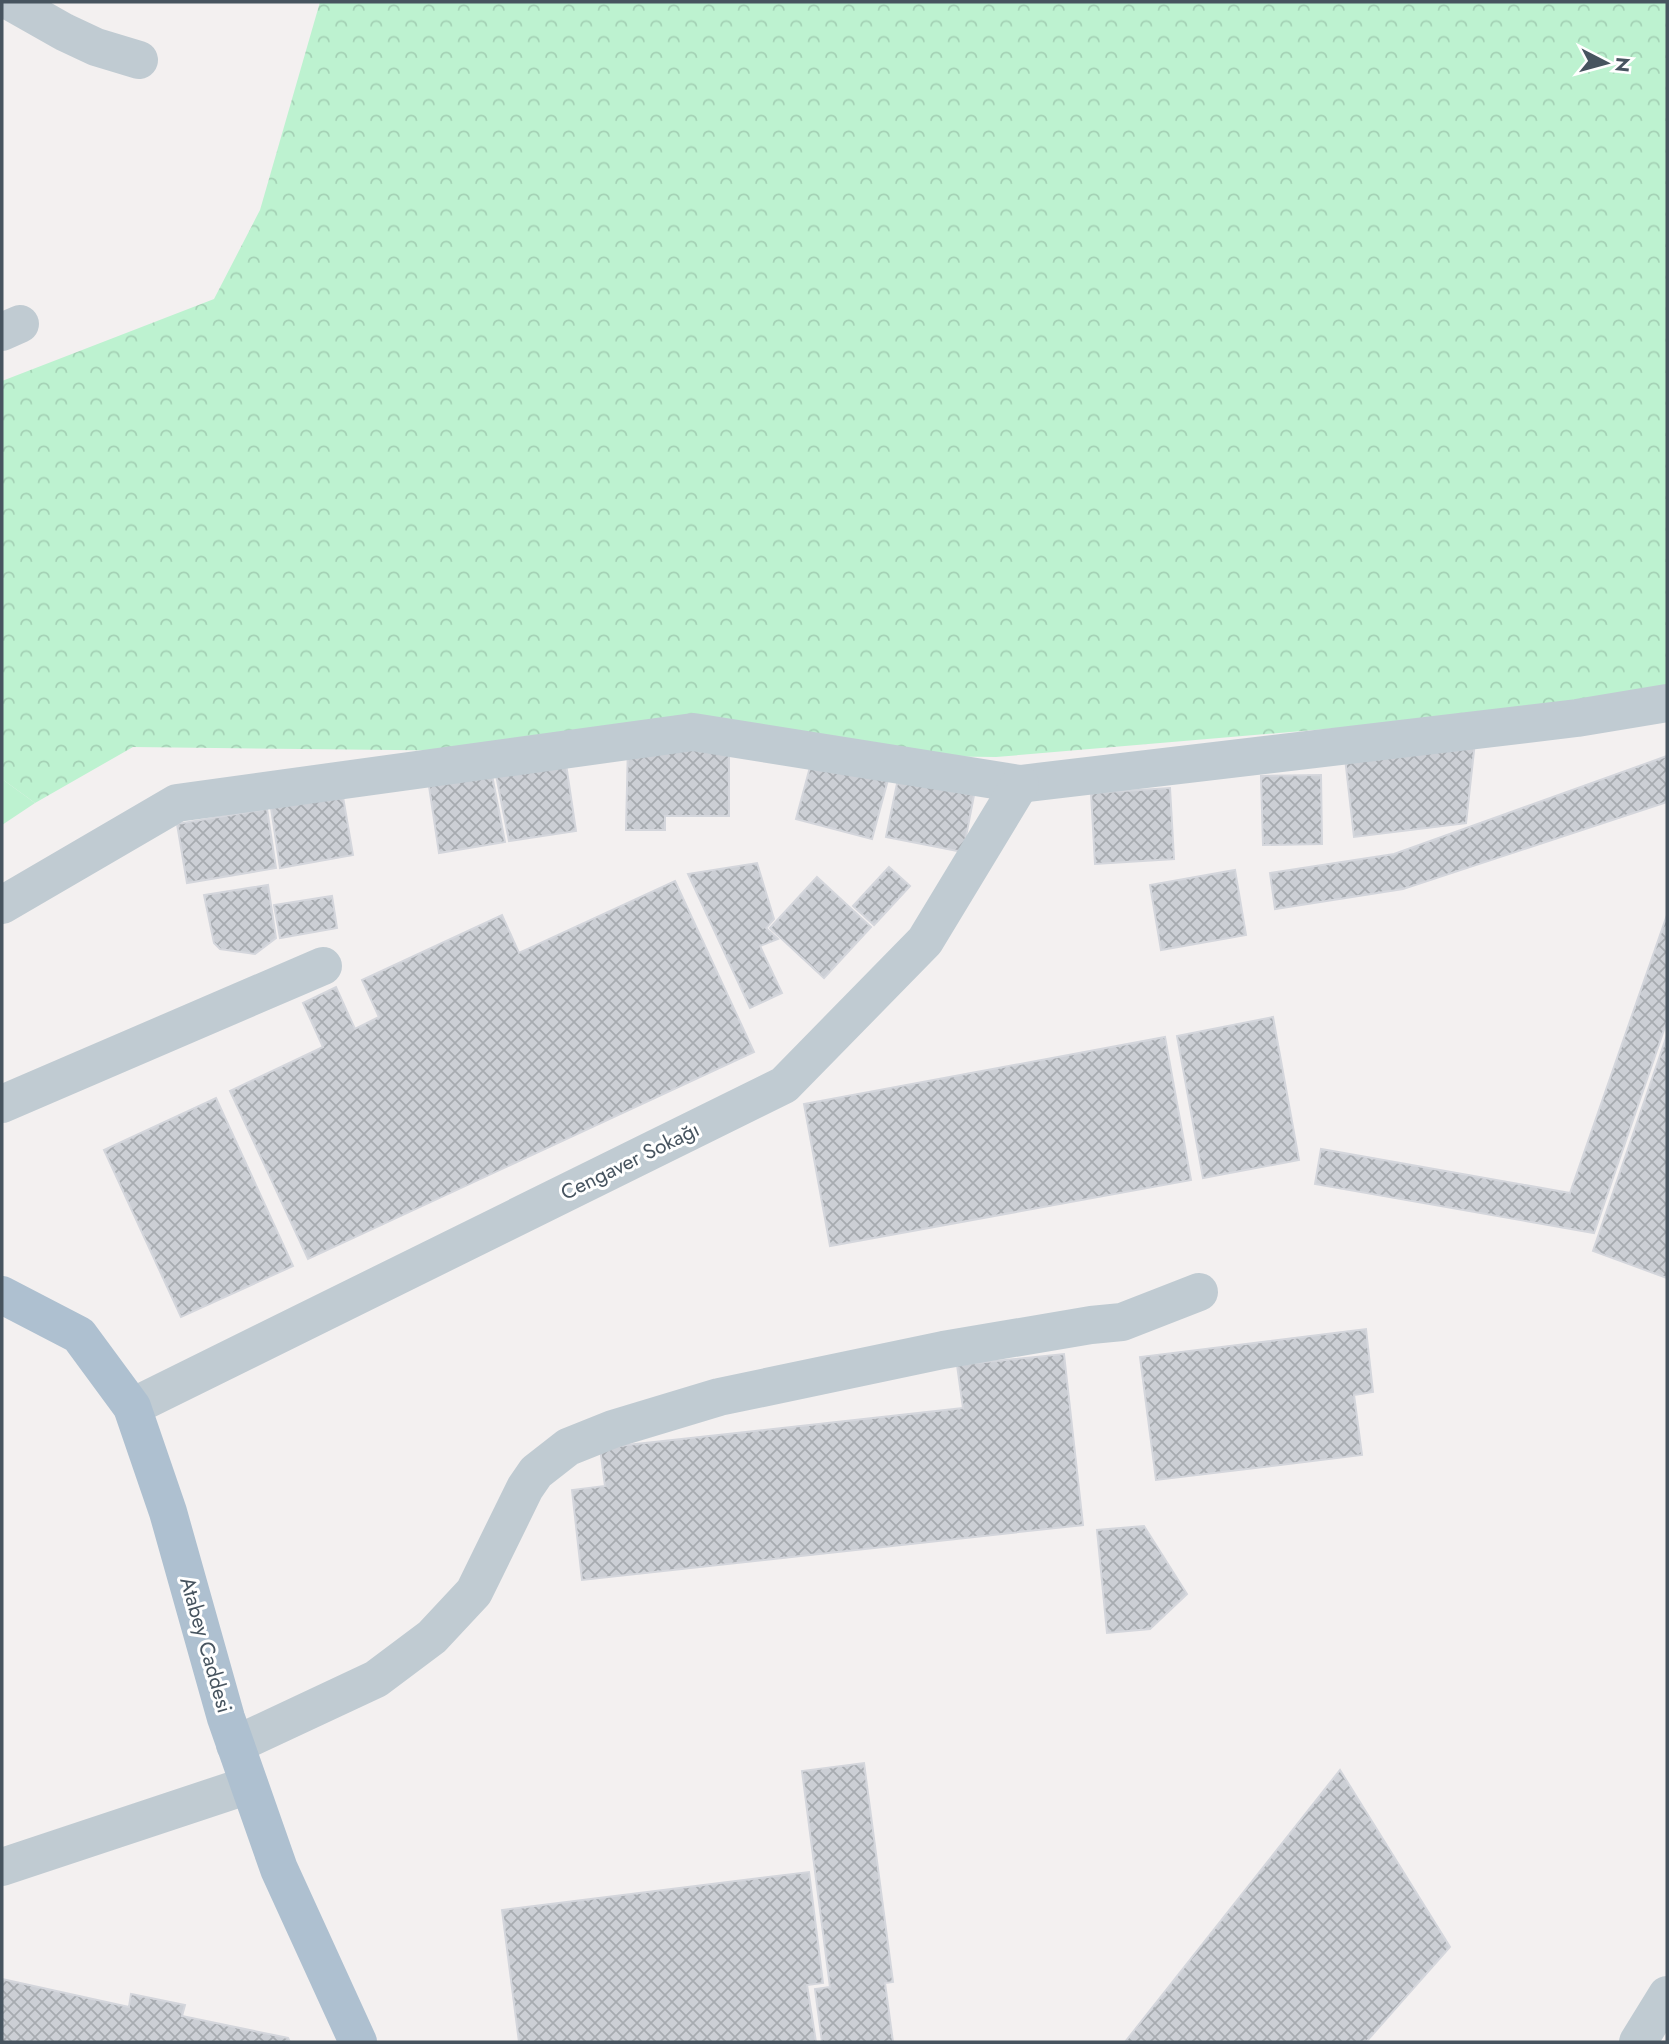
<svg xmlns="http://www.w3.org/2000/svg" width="1669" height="2044" font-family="Jost,sans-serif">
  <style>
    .green { fill: #bdf2d0 }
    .forest { fill: url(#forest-crowns) }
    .building { fill: url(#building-cross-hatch); stroke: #d4d6dc; stroke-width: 2 }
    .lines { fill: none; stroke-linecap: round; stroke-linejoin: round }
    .minor { stroke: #c0cbd2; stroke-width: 38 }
    .major { stroke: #aec0d0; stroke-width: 38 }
    .labels { text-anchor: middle; stroke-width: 6; stroke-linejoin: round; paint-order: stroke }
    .street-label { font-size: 21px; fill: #47545f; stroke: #fff }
  </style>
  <defs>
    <pattern id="forest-crowns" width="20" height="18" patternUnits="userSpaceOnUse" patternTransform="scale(1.75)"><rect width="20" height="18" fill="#bdf2d0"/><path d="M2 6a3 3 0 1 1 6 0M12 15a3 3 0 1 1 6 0" fill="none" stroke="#a4d1b5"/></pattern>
    <pattern id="building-cross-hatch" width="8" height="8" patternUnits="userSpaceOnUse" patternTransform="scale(1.75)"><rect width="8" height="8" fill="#cccfd5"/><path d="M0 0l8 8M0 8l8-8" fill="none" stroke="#a7abb0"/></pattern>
  </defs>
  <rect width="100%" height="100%" fill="#f3f0f0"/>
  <polygon class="green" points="2,779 35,803 2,825"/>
  <polygon class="forest" points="320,2 1667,2 1667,700 996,757 133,747 35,803 2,779 2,381 214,299 260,210"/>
  <g class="building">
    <polygon points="1475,742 1466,823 1354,837 1345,758"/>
    <polygon points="628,744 729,745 729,816 665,816 665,830 626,830"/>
    <polygon points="813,756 889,776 872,839 796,819"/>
    <polygon points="1667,756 1667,802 1403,889 1275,909 1270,873 1394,854"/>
    <polygon points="566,764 576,831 509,841 496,775"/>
    <polygon points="899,774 975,790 963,852 886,837"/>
    <polygon points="492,775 505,842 439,853 429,786"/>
    <polygon points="1321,775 1322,844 1263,845 1261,776"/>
    <polygon points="1170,788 1174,859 1095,864 1091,793"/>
    <polygon points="343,797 353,855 280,868 271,808"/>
    <polygon points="267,809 276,868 187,883 177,824"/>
    <polygon points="757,863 774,919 766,928 778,939 760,946 782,993 750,1008 688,874"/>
    <polygon points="889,867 910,886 874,925 853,906"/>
    <polygon points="1235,870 1246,935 1161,950 1150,885"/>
    <polygon points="817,877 871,927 824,978 770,928"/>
    <polygon points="675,881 754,1052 308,1259 230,1091 323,1047 303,1003 336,987 355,1029 379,1017 362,980 502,915 519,953"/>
    <polygon points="268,885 276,938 255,954 220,949 214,943 204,895"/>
    <polygon points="332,896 337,928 280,938 274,905"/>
    <polygon points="1667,915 1667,1021 1594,1233 1315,1184 1321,1149 1570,1193"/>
    <polygon points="1273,1017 1299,1160 1203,1178 1177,1036"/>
    <polygon points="1667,1035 1667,1278 1593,1251"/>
    <polygon points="1165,1037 1191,1180 830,1246 804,1104"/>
    <polygon points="216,1098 293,1266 181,1317 104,1150"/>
    <polygon points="1366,1329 1373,1392 1354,1395 1362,1455 1156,1480 1140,1357"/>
    <polygon points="1064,1354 1083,1525 582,1580 572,1490 605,1486 600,1448 963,1408 957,1365"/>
    <polygon points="1144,1526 1187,1594 1150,1629 1107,1633 1097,1530"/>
    <polygon points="864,1763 893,1982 885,1983 893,2042 822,2042 815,1989 830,1987 802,1771"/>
    <polygon points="1340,1770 1450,1947 1366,2042 1125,2042"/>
    <polygon points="809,1872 823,1983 807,1985 816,2042 519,2042 502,1910"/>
    <polygon points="2,1979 129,2007 131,1994 185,2005 182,2016 288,2038 290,2042 2,2042"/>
  </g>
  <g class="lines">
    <g class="minor">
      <polyline points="11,2 64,32 96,47 139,60"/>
      <polyline points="2,332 20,324"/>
      <polyline points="2,905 177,803 693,732 1020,784 1577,718 1667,703"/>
      <polyline points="2,1104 323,966"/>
      <polyline points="132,1407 784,1085 925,941 1020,784"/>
      <polyline points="235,1745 376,1679 432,1637 474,1592 525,1488 536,1472 568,1447 613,1429 719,1397 943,1350 1091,1325 1122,1322 1199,1292"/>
      <polyline points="2,1867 249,1785"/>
      <polyline points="1638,2042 1667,1995"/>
    </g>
    <polyline class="major" points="2,1295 79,1335 132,1407 168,1512 226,1718 279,1869 358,2042"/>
  </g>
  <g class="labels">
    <g class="street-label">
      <text transform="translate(630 1161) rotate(-26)" y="7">Cengaver Sokağı</text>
      <text transform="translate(206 1645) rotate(74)" y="7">Atabey Caddesi</text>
    </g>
  </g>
  <rect width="1669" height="2044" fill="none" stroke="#47545f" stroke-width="7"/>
  <g transform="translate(1606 63) rotate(96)" stroke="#ffffff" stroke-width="5" paint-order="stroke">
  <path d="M0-5L12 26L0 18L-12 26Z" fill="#47545f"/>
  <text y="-10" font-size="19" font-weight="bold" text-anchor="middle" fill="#47545f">N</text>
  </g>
</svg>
